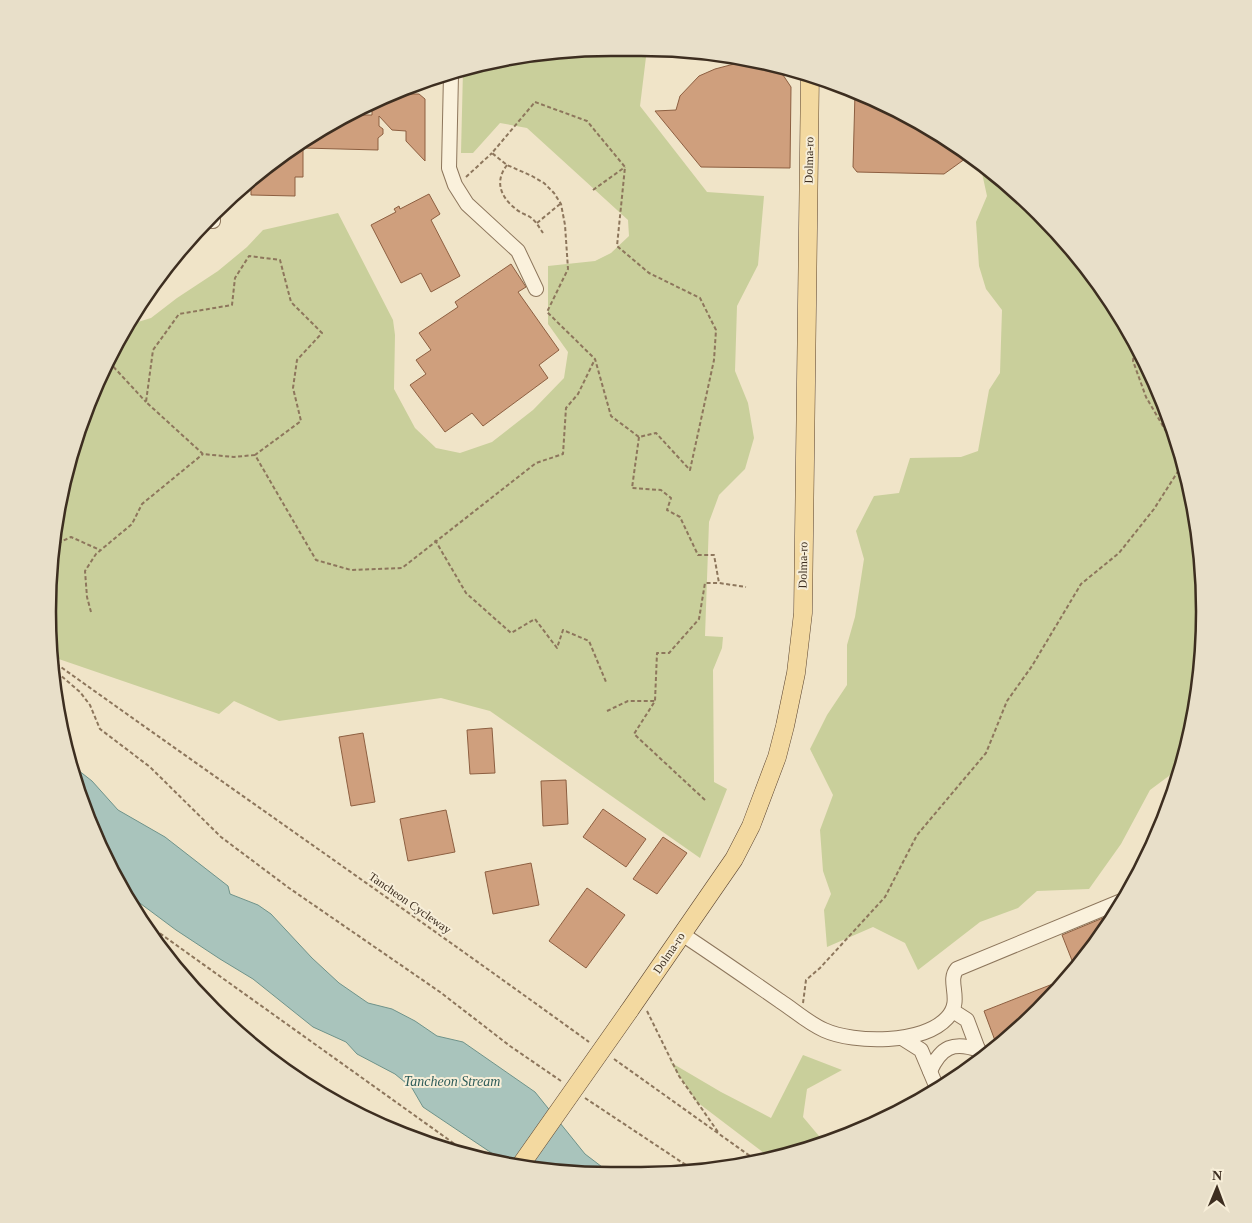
<svg xmlns="http://www.w3.org/2000/svg" width="1252" height="1223" font-family="Georgia,serif">
  <style>
    .green { fill: #c9cf9b }
    .water { fill: #a9c4bc; stroke: #6f938a }
    .building { fill: #cf9f7d; stroke: #8d5f41 }
    .lines { fill: none; stroke-linecap: round; stroke-linejoin: round }
    .minor-casing { stroke: #8d765c; stroke-width: 16 }
    .major-casing { stroke: #5b4430; stroke-width: 19 }
    .path { stroke: #8d765c; stroke-width: 2; stroke-dasharray: 4 2.5; stroke-linecap: butt }
    .minor { stroke: #faf1dc; stroke-width: 14 }
    .major { stroke: #f3d9a0; stroke-width: 18 }
    .major-bridge-casing { stroke: #5b4430; stroke-width: 19; stroke-linecap: butt }
    .major-bridge { stroke: #f3d9a0; stroke-width: 18 }
    .labels { text-anchor: middle; stroke-width: 4; stroke-linejoin: round; paint-order: stroke }
    .street-label { font-size: 12px; fill: #3d2e20; stroke: #f7eed8 }
    .water-label { font-size: 14px; font-style: italic; fill: #2f5d5a; stroke: #f7eed8 }
    .rim { fill: none; stroke: #3d2e20; stroke-width: 2.5 }
  </style>
  <rect width="100%" height="100%" fill="#f0e4c8"/>
  <g class="green">
    <polygon points="611,48 620,48 646,57 640,106 707,192 764,196 758,265 737,306 735,371 748,403 754,438 745,469 719,495 709,522 705,636 723,637 722,648 713,670 714,782 727,789 700,858 490,711 441,698 279,721 234,701 219,714 50,656 49,648 52,538 90,396 128,325 151,318 177,298 218,271 247,247 263,230 338,213 393,320 395,335 394,389 415,428 436,448 460,453 492,442 533,410 564,378 568,352 548,324 548,266 595,261 611,253 629,236 628,220 527,128 500,123 473,153 461,153 463,70 501,58"/>
    <polygon points="985,168 1013,188 1088,268 1146,362 1185,466 1203,575 1200,685 1181,767 1150,790 1121,844 1089,889 1037,891 1018,908 980,922 918,970 905,943 873,927 827,947 824,910 831,894 823,871 820,830 833,795 810,749 827,715 847,685 847,645 855,617 864,559 856,531 874,496 899,493 910,458 961,457 978,451 989,390 1000,373 1002,310 986,289 979,266 976,222 987,196 982,173"/>
    <polygon points="803,1055 842,1070 807,1089 803,1117 824,1142 786,1156 772,1159 697,1102 670,1062 721,1092 771,1118"/>
  </g>
  <polygon class="water" points="69,763 92,781 118,810 165,837 228,886 230,894 258,905 271,914 312,958 339,983 368,1003 392,1009 415,1021 437,1036 463,1042 535,1092 585,1154 610,1173 538,1171 508,1164 423,1107 412,1088 395,1074 357,1054 346,1042 313,1027 253,979 220,959 176,930 125,892 106,861"/>
  <g class="building">
    <polygon points="734,64 753,65 769,68 783,75 791,87 790,168 701,167 655,111 676,110 680,96 699,76 715,69"/>
    <polygon points="855,93 923,123 969,156 944,174 857,172 853,167"/>
    <polygon points="390,94 419,94 425,99 425,161 406,141 406,131 392,130 379,116 379,126 383,129 383,134 378,138 378,150 303,148 303,177 295,177 295,196 251,195 251,183 249,183 298,143 350,115 372,115 372,106 370,104"/>
    <polygon points="429,194 440,214 431,220 460,276 431,292 421,273 401,283 371,225 396,212 394,209 399,206 400,209"/>
    <polygon points="511,264 526,287 518,292 559,350 539,365 548,378 483,426 472,413 445,432 410,385 426,374 416,360 431,350 419,333 458,307 455,302"/>
    <polygon points="492,728 495,773 470,774 467,730"/>
    <polygon points="363,733 375,802 351,806 339,737"/>
    <polygon points="566,780 568,824 543,826 541,781"/>
    <polygon points="603,809 646,839 626,867 583,837"/>
    <polygon points="446,810 455,852 408,861 400,819"/>
    <polygon points="663,837 687,853 657,894 633,879"/>
    <polygon points="531,863 539,905 493,914 485,872"/>
    <polygon points="587,888 625,915 586,968 549,941"/>
    <polygon points="1115,913 1075,968 1062,935"/>
    <polygon points="1068,978 1064,984 997,1046 984,1011"/>
  </g>
  <g class="lines">
    <defs>
      <g id="minor">
        <polyline points="451,74 449,168 455,185 467,204 518,251 536,289"/>
        <polyline points="206,220 213,221 213,212"/>
        <path d="M682 934C715 956 747 978 780 1001 794 1010 808 1023 824 1030 855 1044 923 1044 947 1018 964 1000 946 982 957 969L1124 900"/>
        <polyline points="953,1011 967,1020 982,1060"/>
        <polyline points="902,1038 921,1050 937,1088"/>
        <path d="M930 1071C941 1047 953 1041 979 1050"/>
      </g>
      <polyline id="major" points="629,1011 734,859 751,826 777,757 785,726 796,673 803,613 810,75"/>
    </defs>
    <use href="#minor" class="minor-casing"/>
    <use href="#major" class="major-casing"/>
    <g class="path">
      <polygon points="535,102 587,121 625,167 617,246 649,273 700,298 716,330 714,360 690,470 656,433 639,437 611,416 595,359 547,312 568,269 565,225 561,204 554,193 544,183 532,176 507,165 492,153"/>
      <path d="M507 165C493 183 502 200 520 212 523 214 527 215 530 217 536 221 539 227 543 233"/>
      <polyline points="466,177 492,153"/>
      <polyline points="593,190 625,167"/>
      <polyline points="537,223 560,204"/>
      <polyline points="1135,345 1133,361 1146,397 1167,433 1179,448"/>
      <polyline points="109,362 146,402"/>
      <polyline points="639,437 632,488 661,490 671,498 667,510 680,517 698,555 714,555 719,583 746,587"/>
      <polyline points="255,455 234,457 203,454 146,402 153,350 179,314 232,305 235,278 249,256 280,260 291,302 322,333 297,360 293,388 301,421 255,455 316,560 351,570 402,568 536,463 563,454 566,408 578,394 595,359"/>
      <polyline points="435,540 466,593 511,633 535,619 557,648 563,630 589,641 606,682"/>
      <polyline points="52,546 71,537 100,550"/>
      <polyline points="91,612 87,597 85,571 96,554 132,524 142,504 203,454"/>
      <path d="M51 660C230 788 411 913 589 1042"/>
      <polyline points="52,668 80,692 90,705 100,729 150,767 221,837 289,888 440,992 510,1046 561,1081"/>
      <polyline points="607,711 628,701 655,701"/>
      <polyline points="705,800 634,734 655,701 657,653 669,653 699,619 705,583 719,583"/>
      <polyline points="144,922 470,1155"/>
      <polyline points="803,1003 806,980 820,968 885,897 917,835 986,753 1007,701 1032,666 1081,584 1119,553 1154,509 1184,462"/>
      <polyline points="647,1011 679,1076 718,1132"/>
      <polyline points="614,1059 757,1161"/>
      <polyline points="585,1098 695,1171"/>
    </g>
    <use href="#minor" class="minor"/>
    <use href="#major" class="major"/>
    <defs>
      <polyline id="major-bridge" points="520,1166 629,1011"/>
    </defs>
    <use href="#major-bridge" class="major-bridge-casing"/>
    <use href="#major-bridge" class="major-bridge"/>
  </g>
  <g class="labels">
    <g class="street-label">
      <text transform="translate(809 160) rotate(-89)" y="4">Dolma-ro</text>
      <text transform="translate(803 565) rotate(-89)" y="4">Dolma-ro</text>
      <text transform="translate(410 903) rotate(35)" y="4">Tancheon Cycleway</text>
      <text transform="translate(669 953) rotate(-56)" y="4">Dolma-ro</text>
    </g>
    <g class="water-label">
      <text x="452" y="1086">Tancheon Stream</text>
    </g>
  </g>
  <path d="M0 0H1252V1223H0ZM611 56H641A555 555 0 0 1 1196 611V612A555 555 0 0 1 641 1167H611A555 555 0 0 1 56 612V611A555 555 0 0 1 611 56Z" fill="#e8dfc9" fill-rule="evenodd"/>
  <path class="rim" d="M611 56H641A555 555 0 0 1 1196 611V612A555 555 0 0 1 641 1167H611A555 555 0 0 1 56 612V611A555 555 0 0 1 611 56Z"/>
  <g transform="translate(1217 1188) rotate(1)" stroke="#f7eed8" stroke-width="4" paint-order="stroke">
  <path d="M0-4L9 19L0 12L-9 19Z" fill="#3d2e20"/>
  <text y="-8" font-size="14" font-weight="bold" text-anchor="middle" fill="#3d2e20">N</text>
  </g>
</svg>
